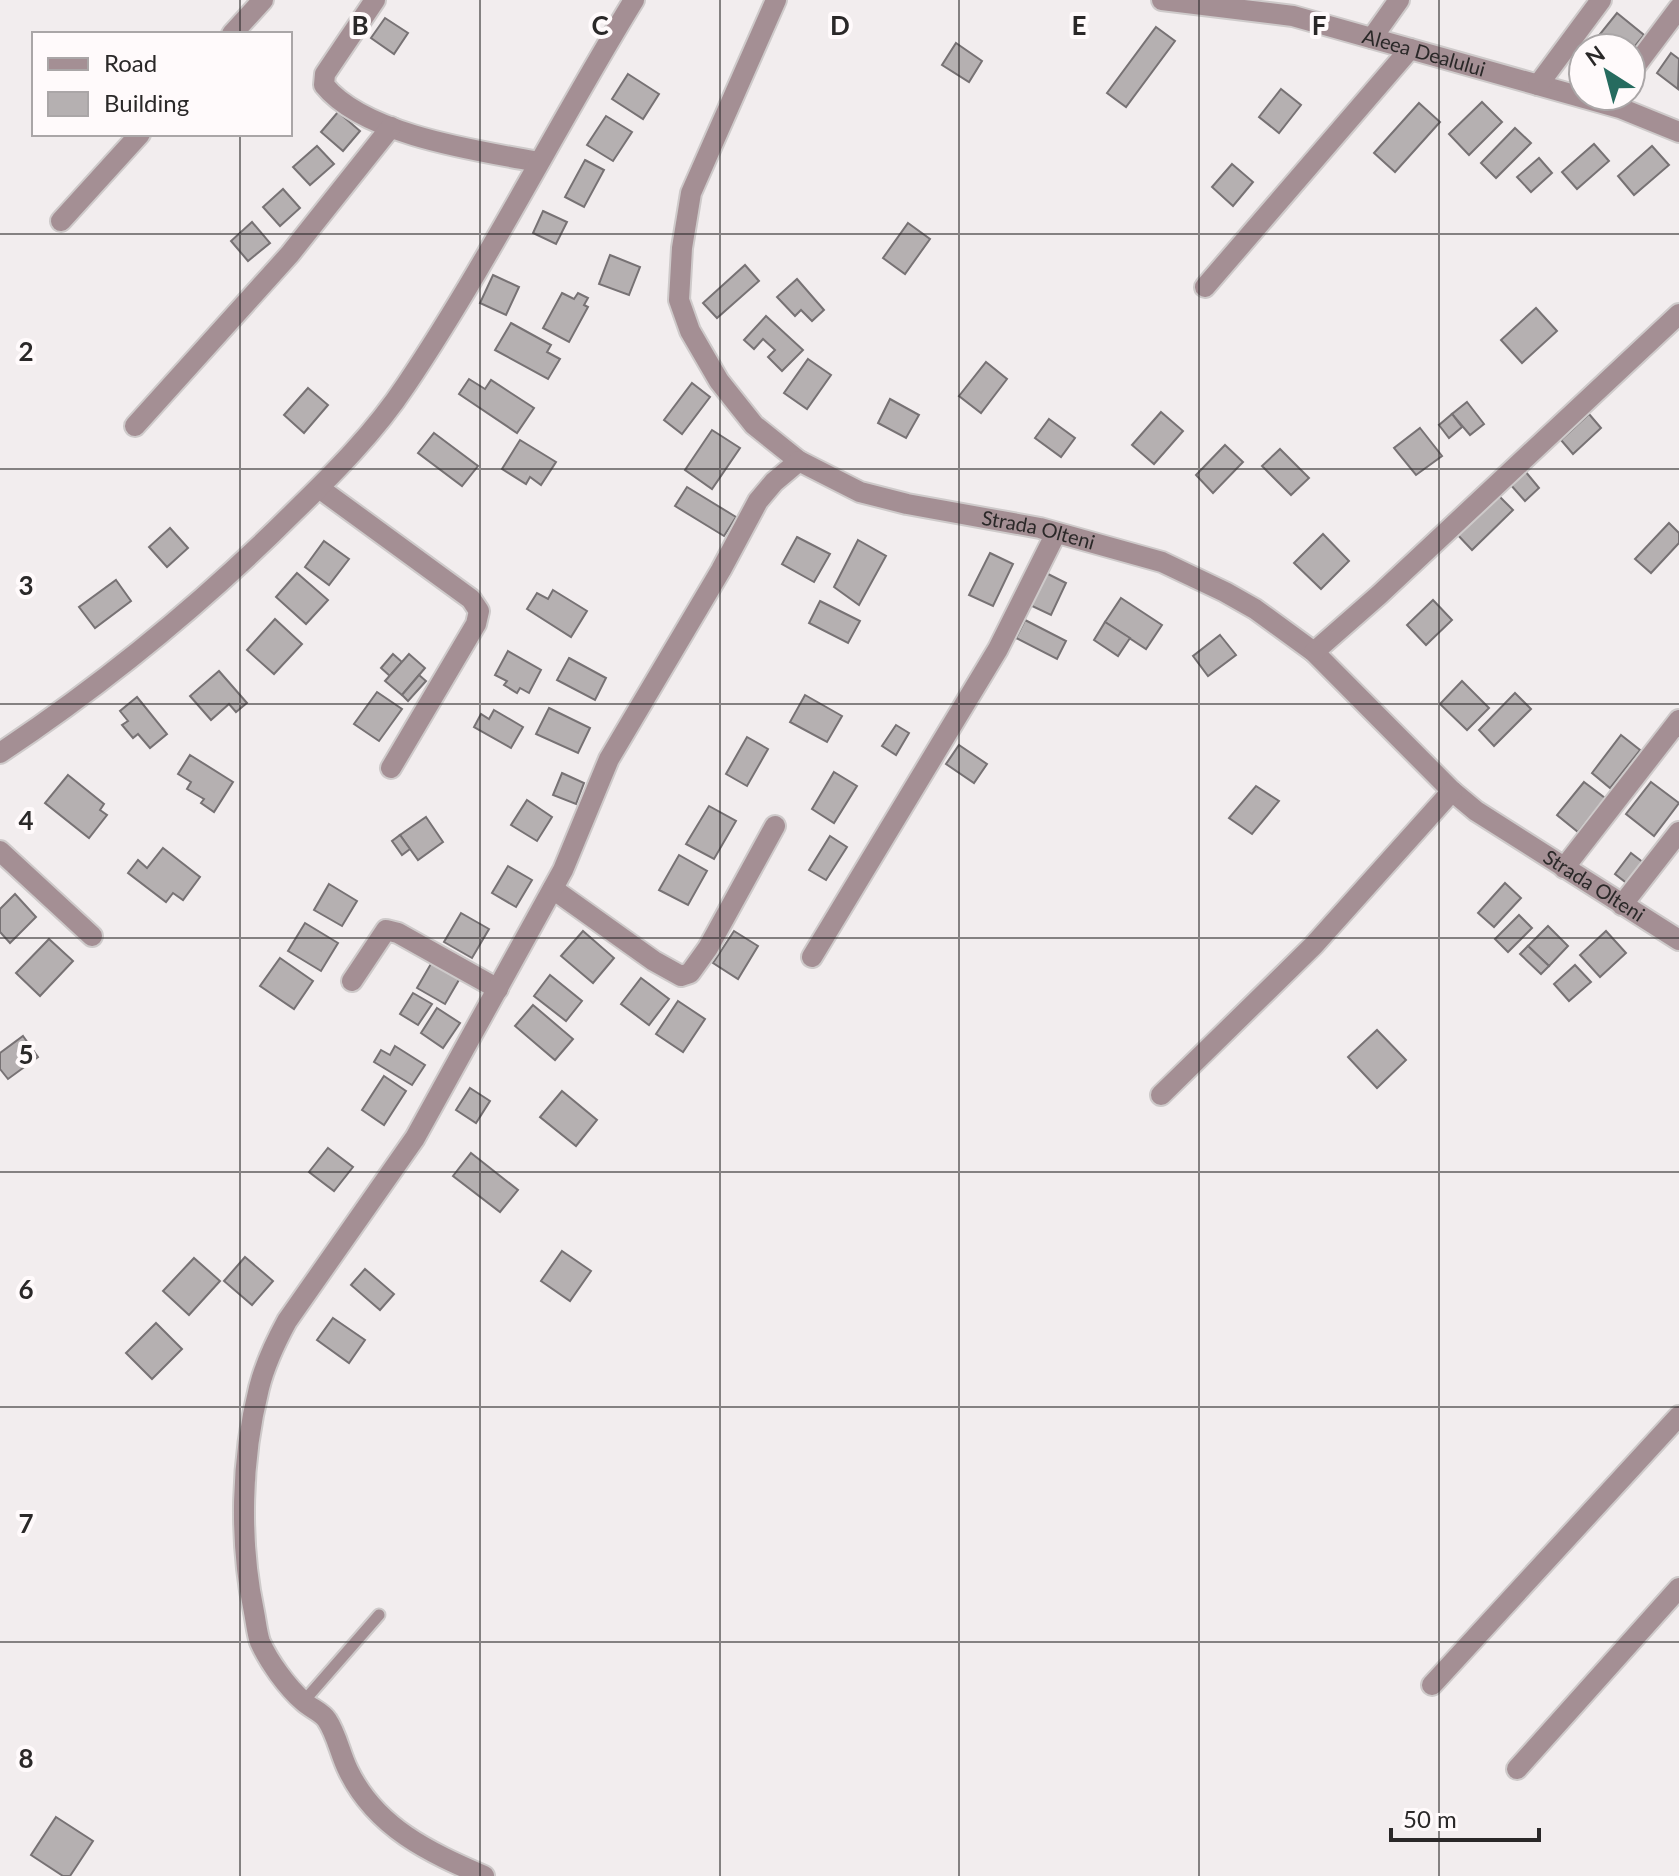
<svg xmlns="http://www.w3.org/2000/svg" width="1679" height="1876" font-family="Lato,sans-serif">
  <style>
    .building { fill: #b5b0b1; stroke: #777274; stroke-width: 2 }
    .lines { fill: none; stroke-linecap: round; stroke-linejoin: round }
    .service-casing { stroke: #cecaca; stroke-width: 15 }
    .minor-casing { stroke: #cecaca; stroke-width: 24 }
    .service { stroke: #a48f94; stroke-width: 11 }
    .minor { stroke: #a48f94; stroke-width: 20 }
    .grid { fill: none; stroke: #2a2828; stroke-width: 2; stroke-opacity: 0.55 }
    .labels { text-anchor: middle; stroke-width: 8; stroke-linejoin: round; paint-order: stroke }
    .street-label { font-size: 20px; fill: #2a2828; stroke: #fffafb }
    .grid-label { font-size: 26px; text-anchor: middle; font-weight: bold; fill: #2a2828; stroke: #fffafb; stroke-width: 8; stroke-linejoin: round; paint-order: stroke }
  </style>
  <rect width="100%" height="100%" fill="#f2edee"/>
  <g class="building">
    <polygon points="1617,13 1644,35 1631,51 1631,48 1607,48 1596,39"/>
    <polygon points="385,18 408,33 394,54 371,38"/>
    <polygon points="1156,27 1175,41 1126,107 1107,93"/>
    <polygon points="956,43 982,61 969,82 942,65"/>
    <polygon points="1671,53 1679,59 1678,89 1657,73"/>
    <polygon points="628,74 659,94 643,119 612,99"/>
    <polygon points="1281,89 1301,105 1279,133 1259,117"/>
    <polygon points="1482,102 1502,122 1469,155 1449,134"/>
    <polygon points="1419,103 1440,122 1395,172 1374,153"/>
    <polygon points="338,112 360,131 343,151 321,132"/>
    <polygon points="606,116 632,132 613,161 587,145"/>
    <polygon points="1515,128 1531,143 1496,178 1481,163"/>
    <polygon points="1594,144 1609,161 1577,189 1562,172"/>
    <polygon points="317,146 334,164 310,185 293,167"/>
    <polygon points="1652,146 1669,165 1634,195 1618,176"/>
    <polygon points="1539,158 1552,173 1531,192 1517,177"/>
    <polygon points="585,160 604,170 584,207 565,197"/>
    <polygon points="1232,164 1253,182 1233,206 1212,187"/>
    <polygon points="283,189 300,208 280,226 263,207"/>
    <polygon points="543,211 567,222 556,244 533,233"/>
    <polygon points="252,222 270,243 248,261 231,241"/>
    <polygon points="908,223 930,239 905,274 883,258"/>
    <polygon points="610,255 640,267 629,295 599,284"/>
    <polygon points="745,265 759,281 717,318 703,303"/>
    <polygon points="493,275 519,287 506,315 480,303"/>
    <polygon points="797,279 824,310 812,321 801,310 795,316 777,297"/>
    <polygon points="562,293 574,299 578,293 588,298 584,305 588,307 569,342 543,328"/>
    <polygon points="1536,308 1557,331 1522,363 1501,340"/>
    <polygon points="766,316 803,350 782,371 768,357 775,350 763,339 754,349 744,340"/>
    <polygon points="511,323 551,345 547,352 560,359 548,379 495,350"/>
    <polygon points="808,359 831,375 807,409 784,393"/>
    <polygon points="986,362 1007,379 981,413 959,396"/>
    <polygon points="469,379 485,389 491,380 534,408 517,433 459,394"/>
    <polygon points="692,383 710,397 682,434 664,420"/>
    <polygon points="308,388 328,405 304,433 284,415"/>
    <polygon points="890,399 919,415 906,438 878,423"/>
    <polygon points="1467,402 1484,424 1470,435 1452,414"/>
    <polygon points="1161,412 1183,431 1154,464 1132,445"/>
    <polygon points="1452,414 1462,427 1449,438 1439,425"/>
    <polygon points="1589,414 1601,428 1573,454 1561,440"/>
    <polygon points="1049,419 1075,438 1061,457 1035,438"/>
    <polygon points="1420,428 1442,456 1416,475 1394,448"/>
    <polygon points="712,430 740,448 712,489 685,470"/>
    <polygon points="434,433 478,466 462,486 418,453"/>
    <polygon points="520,440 556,462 541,485 530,477 526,484 502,469"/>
    <polygon points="1225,445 1243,462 1213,493 1196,475"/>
    <polygon points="1280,449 1309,478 1291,495 1262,466"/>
    <polygon points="1525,471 1539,488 1525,501 1510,484"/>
    <polygon points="687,487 736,517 724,536 675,506"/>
    <polygon points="1495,492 1513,510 1472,550 1454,531"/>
    <polygon points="1669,523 1679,533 1679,543 1651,573 1635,559"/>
    <polygon points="170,528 188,548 167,567 149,547"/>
    <polygon points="1323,534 1349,561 1321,589 1294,563"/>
    <polygon points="797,537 830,554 814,582 782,564"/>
    <polygon points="858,540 886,556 859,605 834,587"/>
    <polygon points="324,541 349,559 329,585 305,567"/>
    <polygon points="990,553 1013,564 993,606 969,595"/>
    <polygon points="297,573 328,600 306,624 276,597"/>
    <polygon points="1046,573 1066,583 1051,615 1030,605"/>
    <polygon points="116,580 131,601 95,628 79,607"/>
    <polygon points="553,590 587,611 571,637 527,609 537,593 548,599"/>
    <polygon points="1121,598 1162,625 1146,649 1105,622"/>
    <polygon points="1433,600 1452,620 1426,645 1407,625"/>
    <polygon points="820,601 860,621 848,643 809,623"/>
    <polygon points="275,619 302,644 274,674 247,650"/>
    <polygon points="1025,620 1066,641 1057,659 1016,638"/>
    <polygon points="1105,622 1130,638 1118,656 1094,640"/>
    <polygon points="1220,635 1236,655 1208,676 1193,656"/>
    <polygon points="508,651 541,670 529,693 520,688 517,693 504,685 507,681 495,675"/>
    <polygon points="393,654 402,662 390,676 381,668"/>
    <polygon points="409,654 425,668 402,695 385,681"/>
    <polygon points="569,658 606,678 595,700 557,680"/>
    <polygon points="219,671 247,703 236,712 229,704 211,720 190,696"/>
    <polygon points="419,675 426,681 408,701 402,695"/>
    <polygon points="1462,681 1489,708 1467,730 1440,704"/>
    <polygon points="377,692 402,709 379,741 354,724"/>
    <polygon points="1515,693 1531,709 1494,746 1479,730"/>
    <polygon points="805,695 842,716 827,742 790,722"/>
    <polygon points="137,697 167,734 150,748 138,734 133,738 122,725 128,721 120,711"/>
    <polygon points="549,708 590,728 578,753 536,734"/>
    <polygon points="494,710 523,727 511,748 474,727 481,714 489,719"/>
    <polygon points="896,725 909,733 896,755 882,746"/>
    <polygon points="1621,735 1640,750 1610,788 1592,773"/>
    <polygon points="747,737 768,749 747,786 726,774"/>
    <polygon points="959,745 987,764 974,783 946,764"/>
    <polygon points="190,755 233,782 214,812 201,803 204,799 187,789 191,782 178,774"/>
    <polygon points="834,772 857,786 834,823 812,809"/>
    <polygon points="562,773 584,783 576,804 553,795"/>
    <polygon points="68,775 104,804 100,810 107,815 89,838 45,803"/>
    <polygon points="1584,782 1605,798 1578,832 1557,815"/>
    <polygon points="1651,782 1679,803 1654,836 1626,814"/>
    <polygon points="1256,786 1279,801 1252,834 1229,818"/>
    <polygon points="527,800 552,817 537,841 511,825"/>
    <polygon points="709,806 736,821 714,859 686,844"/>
    <polygon points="426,817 443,842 418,860 400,835"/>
    <polygon points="400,835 410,849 402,855 392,841"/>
    <polygon points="830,836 847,847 826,880 809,870"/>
    <polygon points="163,848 200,877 183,900 173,893 166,902 128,873 138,860 147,868"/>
    <polygon points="1631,853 1649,867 1633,888 1615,874"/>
    <polygon points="679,855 707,871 688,905 659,890"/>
    <polygon points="508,866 532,880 516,907 492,893"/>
    <polygon points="1505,883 1521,898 1494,927 1478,913"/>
    <polygon points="329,884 357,901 342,926 314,910"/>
    <polygon points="15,894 36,917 10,943 0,932 0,909"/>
    <polygon points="461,913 489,929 472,958 444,942"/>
    <polygon points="1519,915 1532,928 1508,952 1495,939"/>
    <polygon points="305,923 338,943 321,971 288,951"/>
    <polygon points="1548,926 1568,946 1549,966 1528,946"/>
    <polygon points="583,931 614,958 593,983 561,956"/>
    <polygon points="734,931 758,946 738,979 713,963"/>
    <polygon points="1606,931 1626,953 1600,977 1580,955"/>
    <polygon points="49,939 73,961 40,996 16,973"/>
    <polygon points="1528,946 1549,966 1541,974 1520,954"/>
    <polygon points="280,958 313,981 294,1009 260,986"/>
    <polygon points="432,962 460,978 445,1004 417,988"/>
    <polygon points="1575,965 1591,982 1569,1001 1554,984"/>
    <polygon points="550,975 582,1001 566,1021 534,996"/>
    <polygon points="641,978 669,999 649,1025 621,1004"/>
    <polygon points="413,993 432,1004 418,1025 400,1014"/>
    <polygon points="678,1001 705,1019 683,1052 656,1034"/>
    <polygon points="533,1005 573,1039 555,1060 515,1026"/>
    <polygon points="437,1008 460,1023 443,1048 421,1033"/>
    <polygon points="1377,1030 1406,1060 1377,1088 1348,1057"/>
    <polygon points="23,1036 38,1057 8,1079 0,1069 0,1053"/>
    <polygon points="395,1046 425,1065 412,1085 374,1062 381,1050 390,1055"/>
    <polygon points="384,1076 406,1091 384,1125 362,1110"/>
    <polygon points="470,1088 490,1101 476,1123 456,1110"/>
    <polygon points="562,1091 597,1120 576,1146 540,1117"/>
    <polygon points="328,1148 353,1167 334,1191 309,1172"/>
    <polygon points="471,1153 518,1190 500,1212 453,1176"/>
    <polygon points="562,1251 591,1271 570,1301 541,1281"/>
    <polygon points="245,1257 273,1281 252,1305 224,1281"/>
    <polygon points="194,1258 220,1281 189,1315 163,1291"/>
    <polygon points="365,1269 394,1294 380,1310 351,1285"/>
    <polygon points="333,1318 365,1340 349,1363 317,1340"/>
    <polygon points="156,1323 182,1349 152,1379 126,1353"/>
    <polygon points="56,1817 93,1841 70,1876 63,1876 31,1855"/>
  </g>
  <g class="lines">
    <defs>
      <polyline id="service" points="304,1701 379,1615"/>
      <g id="minor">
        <path d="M375 0 325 74 324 85C364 135 478 151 539 162"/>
        <path id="s1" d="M776 0 691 193 682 248 679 300 690 331 719 381 754 425 799 461 860 492 907 504 1040 528 1162 562 1225 592 1255 609 1314 652 1452 791 1476 811 1679 940"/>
        <path id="s2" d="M1162 0 1293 16 1620 108 1679 132"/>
        <polyline points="232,34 263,0"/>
        <polyline points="1372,38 1399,0"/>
        <polyline points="1631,72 1679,8"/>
        <polyline points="1538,85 1601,0"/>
        <polyline points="61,221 140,134"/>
        <polyline points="1205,287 1410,49"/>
        <polyline points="135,426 290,254 391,127"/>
        <polyline points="319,488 471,599 479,611 476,624 391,768"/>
        <polyline points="1314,652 1379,595 1679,314"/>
        <path d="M0 753C105 683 205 601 294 512 334 473 375 432 406 385 489 261 556 127 634 0"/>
        <polyline points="0,851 92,936"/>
        <polyline points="1564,868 1679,720"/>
        <polyline points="553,889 654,961 681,976 690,973 708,948 775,826"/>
        <polyline points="1622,905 1679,832"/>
        <polyline points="812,957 998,649 1056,533"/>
        <polyline points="352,981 386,930 398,933 498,989"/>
        <polyline points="1161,1095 1314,945 1452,791"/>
        <polyline points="1432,1685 1679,1416"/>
        <polyline points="1517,1769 1679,1588"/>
        <path d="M484 1876C429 1852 376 1828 348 1770 340 1754 337 1735 327 1720 322 1712 310 1708 303 1701 287 1687 269 1662 260 1642 257 1633 256 1622 254 1612 239 1541 241 1459 259 1388 265 1364 275 1343 287 1321L415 1138 563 870 609 759 721 570 758 501 774 482 799 461"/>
      </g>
    </defs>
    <use href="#service" class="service-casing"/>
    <use href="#minor" class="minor-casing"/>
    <use href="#service" class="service"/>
    <use href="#minor" class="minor"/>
  </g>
  <path class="grid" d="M240 0V34M480 0V1876M720 0V1876M959 0V1876M1199 0V1876M1439 0V1876M240 134V1876M0 234H1679M0 469H1679M0 704H1679M0 938H1679M0 1172H1679M0 1407H1679M0 1642H1679"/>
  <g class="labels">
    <g class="street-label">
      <text dy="7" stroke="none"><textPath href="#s2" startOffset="268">Aleea Dealului</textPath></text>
      <text dy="7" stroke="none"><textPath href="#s1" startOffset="774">Strada Olteni</textPath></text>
      <text dy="7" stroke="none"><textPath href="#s1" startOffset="1446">Strada Olteni</textPath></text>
    </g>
  </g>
  <g class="grid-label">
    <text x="360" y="35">B</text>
    <text x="600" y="35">C</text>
    <text x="840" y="35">D</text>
    <text x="1079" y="35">E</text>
    <text x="1319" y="35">F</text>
    <text x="26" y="361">2</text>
    <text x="26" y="595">3</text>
    <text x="26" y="830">4</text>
    <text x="26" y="1064">5</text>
    <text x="26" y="1299">6</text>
    <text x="26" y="1533">7</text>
    <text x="26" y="1768">8</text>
  </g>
  <rect x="32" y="32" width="260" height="104" fill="#fffafb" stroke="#aaa6a7" stroke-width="2"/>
  <rect x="48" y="58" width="40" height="12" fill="#a48f94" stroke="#aaa6a7" stroke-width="2"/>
  <text x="104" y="72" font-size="24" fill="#2a2828">Road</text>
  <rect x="48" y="92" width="40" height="24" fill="#b5b0b1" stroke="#aaa6a7" stroke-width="2"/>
  <text x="104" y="112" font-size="24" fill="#2a2828">Building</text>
  <g transform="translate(1607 72) rotate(324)"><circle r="38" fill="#fffafb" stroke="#aaa6a7" stroke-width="2"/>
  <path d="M0-6L14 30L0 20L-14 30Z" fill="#266b5f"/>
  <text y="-12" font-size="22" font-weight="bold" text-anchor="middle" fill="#2a2828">N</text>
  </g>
  <path d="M1391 1828v12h148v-12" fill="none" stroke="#2a2828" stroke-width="4"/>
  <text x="1403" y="1828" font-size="24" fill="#2a2828" stroke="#fffafb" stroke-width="6" paint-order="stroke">50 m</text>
</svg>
